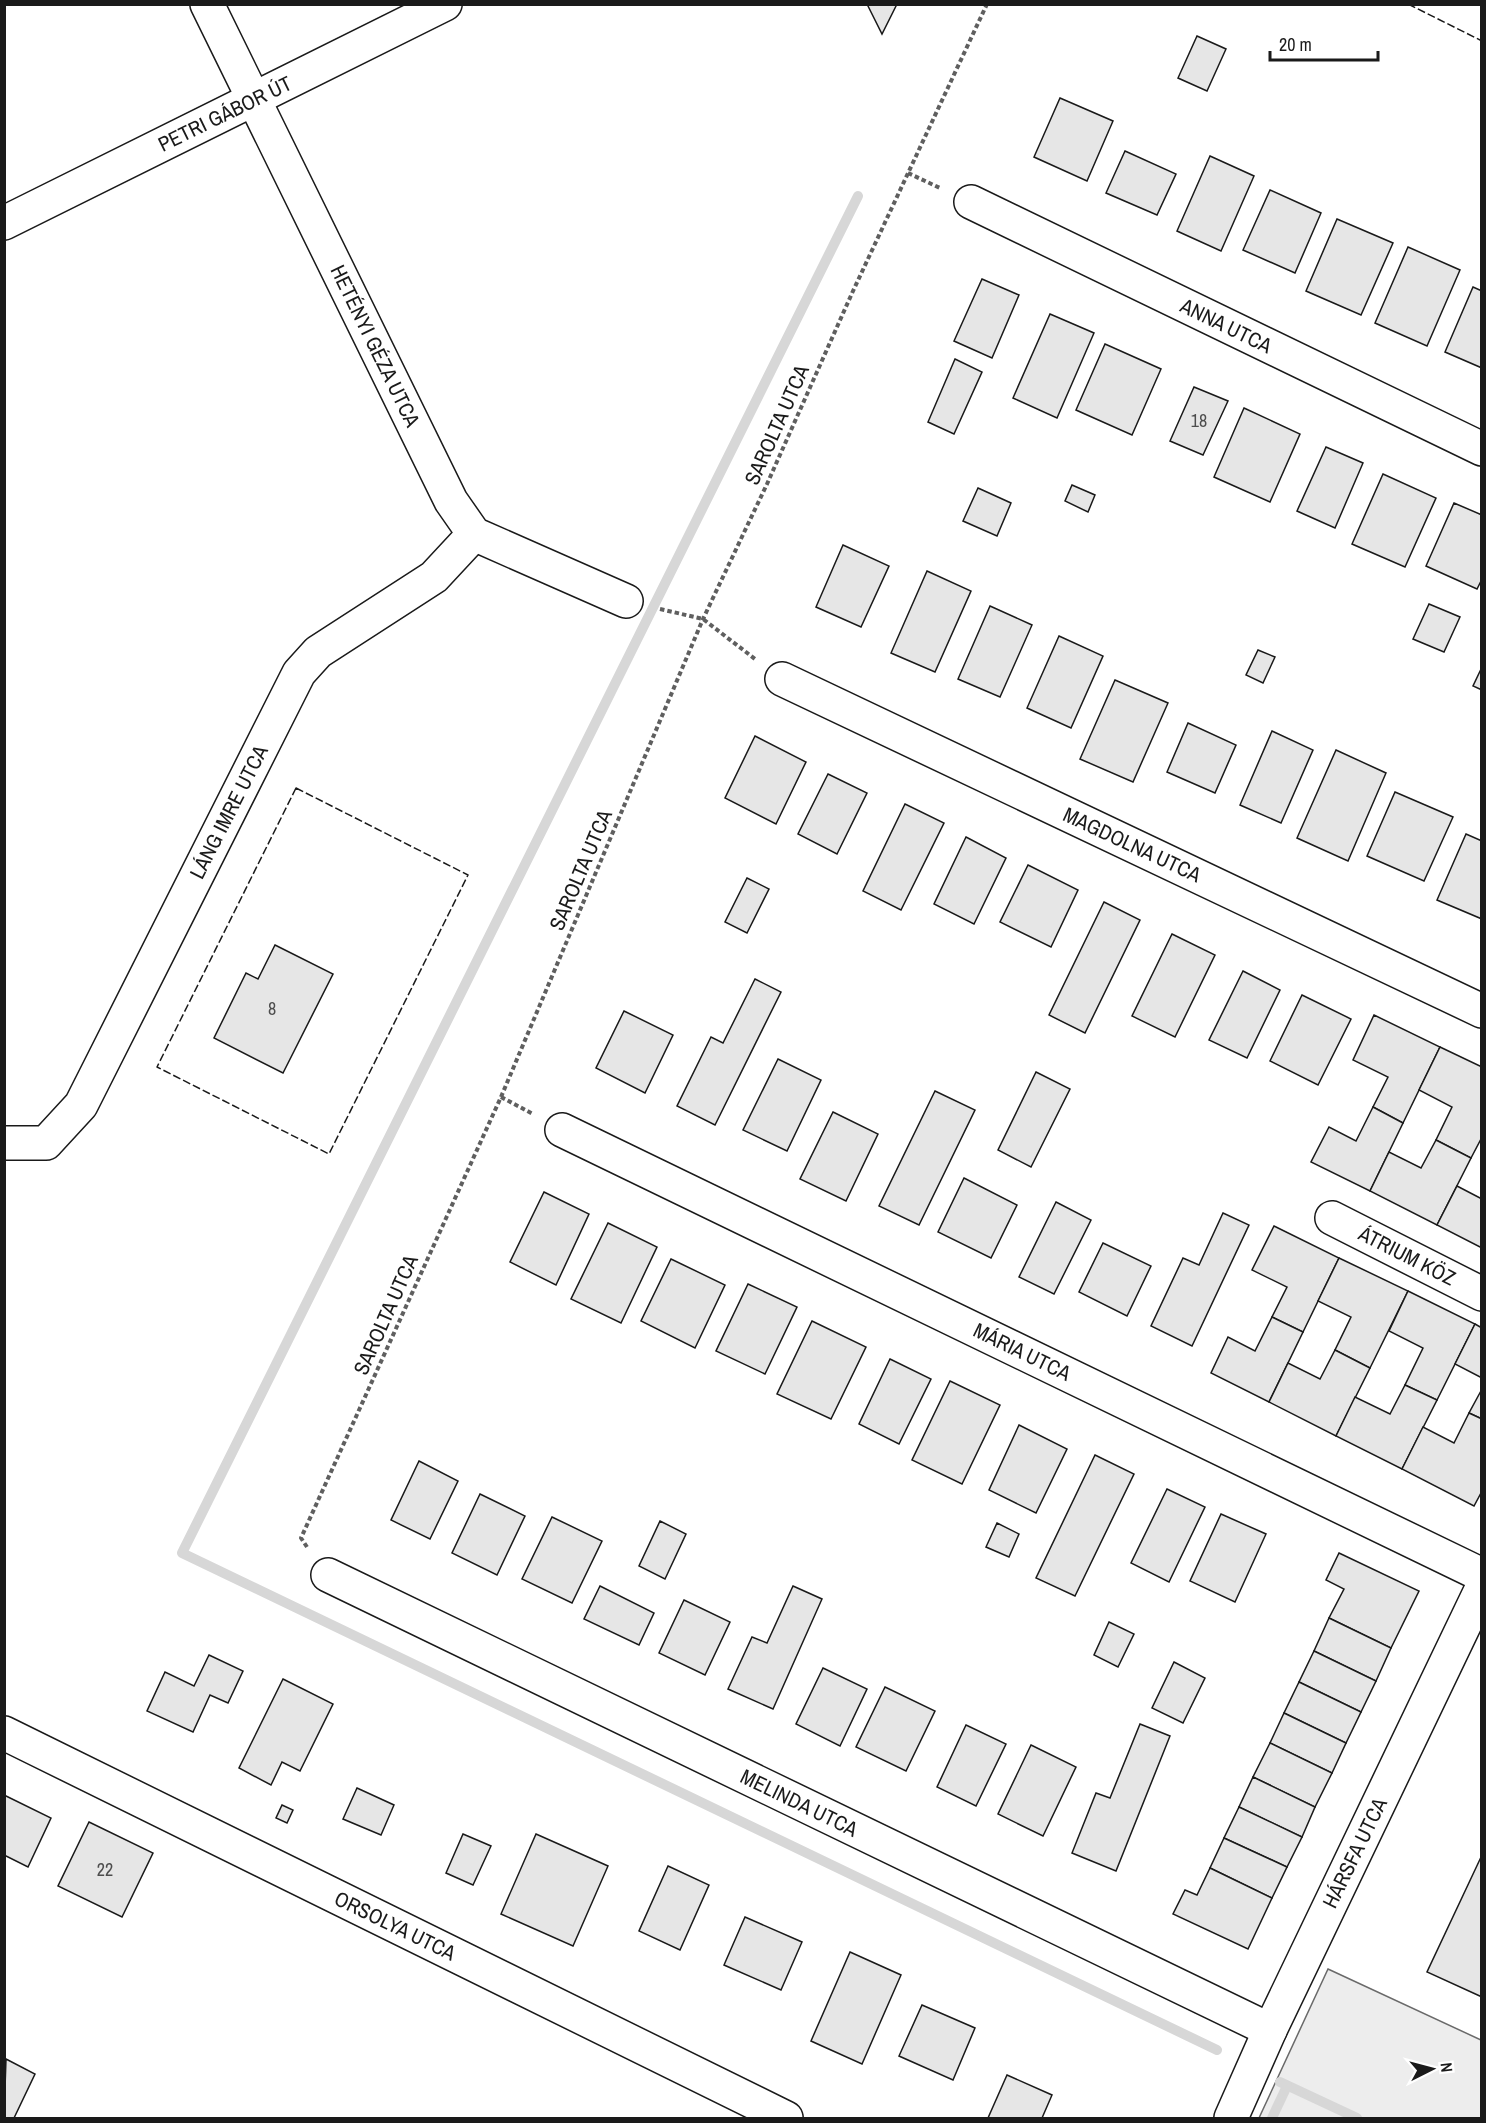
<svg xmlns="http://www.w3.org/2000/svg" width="1486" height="2123" font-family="'Archivo Narrow',sans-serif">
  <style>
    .built { fill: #ededed; stroke: #6a6a6a; stroke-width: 1.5 }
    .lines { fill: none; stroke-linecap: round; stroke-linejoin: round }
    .stream { stroke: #d7d7d7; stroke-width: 10 }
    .building { fill: #e6e6e6; stroke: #1a1a1a; stroke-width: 1.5 }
    .minor-casing { stroke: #1a1a1a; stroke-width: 36 }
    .path { stroke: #5f5f5f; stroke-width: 4; stroke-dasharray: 4.5 3; stroke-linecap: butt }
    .minor { stroke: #fff; stroke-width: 33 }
    .fence { stroke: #1a1a1a; stroke-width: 1.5; stroke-dasharray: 8 3; stroke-linecap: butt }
    .labels { text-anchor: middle; stroke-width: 4.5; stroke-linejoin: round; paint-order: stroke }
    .number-label { font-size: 18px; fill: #4d4d4d }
    .street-label { font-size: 21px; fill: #1a1a1a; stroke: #fff }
  </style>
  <rect width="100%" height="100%" fill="#fff"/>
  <polygon class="built" points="1328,1969 1481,2040 1481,2118 1259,2118"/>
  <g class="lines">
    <g class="stream">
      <polyline points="858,196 182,1553 1217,2050"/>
      <polyline points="1280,2082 1357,2118"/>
      <polyline points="1272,2118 1287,2086"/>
    </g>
  </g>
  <g class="building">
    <polygon points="867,4 897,4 882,34"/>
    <polygon points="1197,36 1226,49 1207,91 1178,78"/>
    <polygon points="1060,98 1113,121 1087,181 1034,157"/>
    <polygon points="1125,151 1176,174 1157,215 1106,193"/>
    <polygon points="1210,156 1254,176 1221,251 1177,231"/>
    <polygon points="1270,190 1321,213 1295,273 1243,250"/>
    <polygon points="1337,219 1393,243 1361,315 1306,291"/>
    <polygon points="1408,247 1460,270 1427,346 1375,323"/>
    <polygon points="982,279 1019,295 992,358 954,341"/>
    <polygon points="1473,287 1482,291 1482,368 1445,352"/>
    <polygon points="1050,314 1094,333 1057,418 1013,398"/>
    <polygon points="1105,344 1161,369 1132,435 1076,410"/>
    <polygon points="955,359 982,372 954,434 928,422"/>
    <polygon points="1194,387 1228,401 1203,455 1170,441"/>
    <polygon points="1244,408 1300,434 1270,502 1214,477"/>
    <polygon points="1326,447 1363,463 1335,528 1297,511"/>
    <polygon points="1383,474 1436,498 1405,567 1352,544"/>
    <polygon points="1072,485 1095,495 1088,512 1065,501"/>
    <polygon points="978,488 1011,503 997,536 963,521"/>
    <polygon points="1454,503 1482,515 1482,579 1477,589 1426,566"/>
    <polygon points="843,545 889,566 861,627 816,607"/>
    <polygon points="927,571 971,591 935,672 891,653"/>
    <polygon points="1429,604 1460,617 1444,652 1413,639"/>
    <polygon points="990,606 1032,625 1000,697 958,679"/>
    <polygon points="1059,636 1103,656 1071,728 1027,708"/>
    <polygon points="1258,650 1275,657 1263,683 1246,675"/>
    <polygon points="1482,667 1482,690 1473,686"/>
    <polygon points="1115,680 1168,703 1133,782 1080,759"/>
    <polygon points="1188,723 1236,745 1215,793 1167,772"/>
    <polygon points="1272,731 1313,750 1281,823 1240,805"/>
    <polygon points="755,736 806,762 776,824 725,798"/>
    <polygon points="1336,750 1386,773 1348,861 1297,838"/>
    <polygon points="828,774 867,793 837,854 798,834"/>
    <polygon points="1395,792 1453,817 1424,881 1367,856"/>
    <polygon points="905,804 944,823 901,910 863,891"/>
    <polygon points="1466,834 1482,841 1482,919 1437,900"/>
    <polygon points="966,837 1006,858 974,924 934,904"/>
    <polygon points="1028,865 1078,890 1051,947 1000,922"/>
    <polygon points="747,878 769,889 747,933 725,922"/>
    <polygon points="1104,902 1140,920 1085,1033 1049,1015"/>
    <polygon points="1172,934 1215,955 1175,1037 1132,1016"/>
    <polygon points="275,945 333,974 283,1073 214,1038 246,973 258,979"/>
    <polygon points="1243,971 1280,990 1247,1058 1209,1040"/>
    <polygon points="755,979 781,992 715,1125 677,1106 711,1037 723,1043"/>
    <polygon points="1302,995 1351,1019 1318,1085 1270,1061"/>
    <polygon points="624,1011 673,1035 645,1093 596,1068"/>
    <polygon points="1374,1015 1440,1047 1403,1123 1373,1107 1388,1077 1353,1060"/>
    <polygon points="1440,1047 1482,1067 1482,1137 1471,1158 1436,1140 1452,1107 1419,1090"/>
    <polygon points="778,1059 821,1080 787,1151 743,1130"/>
    <polygon points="1036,1072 1070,1089 1031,1167 998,1150"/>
    <polygon points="935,1091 975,1110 919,1225 879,1206"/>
    <polygon points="1373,1107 1403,1123 1370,1191 1311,1162 1329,1127 1356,1141"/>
    <polygon points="833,1112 878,1134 846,1201 800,1179"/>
    <polygon points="1436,1140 1471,1158 1437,1225 1370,1191 1389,1152 1421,1168"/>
    <polygon points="964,1178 1017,1205 991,1258 938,1232"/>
    <polygon points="1457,1186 1482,1199 1482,1248 1437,1225"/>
    <polygon points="544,1192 589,1214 556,1285 510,1262"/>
    <polygon points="1056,1202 1091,1220 1054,1294 1019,1277"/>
    <polygon points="1223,1213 1249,1225 1192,1346 1151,1326 1183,1258 1199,1265"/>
    <polygon points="608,1223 657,1247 621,1323 571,1299"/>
    <polygon points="1274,1226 1339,1258 1303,1332 1272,1317 1287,1287 1252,1270"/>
    <polygon points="1103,1243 1151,1266 1127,1316 1079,1292"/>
    <polygon points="1339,1258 1408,1291 1370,1368 1335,1350 1351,1317 1318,1301"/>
    <polygon points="671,1259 725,1285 695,1348 641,1321"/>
    <polygon points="748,1284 797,1307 765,1374 716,1351"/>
    <polygon points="1408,1291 1475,1324 1437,1400 1405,1385 1423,1348 1389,1331"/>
    <polygon points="1272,1317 1303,1332 1269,1402 1211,1373 1228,1337 1255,1351"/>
    <polygon points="812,1321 866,1347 831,1419 777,1394"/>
    <polygon points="1475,1324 1482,1328 1482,1378 1455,1364"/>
    <polygon points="1335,1350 1370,1368 1336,1436 1269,1402 1288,1363 1320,1379"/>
    <polygon points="890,1359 931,1379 899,1444 859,1424"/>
    <polygon points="950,1381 1000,1405 962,1484 912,1460"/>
    <polygon points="1405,1385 1437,1400 1402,1469 1336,1436 1355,1397 1390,1414"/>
    <polygon points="1482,1389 1482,1419 1469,1413"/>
    <polygon points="1469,1413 1482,1419 1482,1491 1474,1506 1402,1469 1423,1427 1454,1443"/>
    <polygon points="1019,1425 1067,1449 1036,1513 989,1490"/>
    <polygon points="1095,1455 1134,1474 1075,1596 1036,1578"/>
    <polygon points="419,1461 458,1481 430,1539 391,1520"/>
    <polygon points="1167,1489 1205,1507 1169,1582 1131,1563"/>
    <polygon points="480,1494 525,1516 497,1575 452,1553"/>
    <polygon points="1221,1514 1266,1534 1235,1602 1190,1581"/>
    <polygon points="552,1517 602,1541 572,1603 522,1579"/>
    <polygon points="660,1521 686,1534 665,1579 639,1566"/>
    <polygon points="997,1523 1019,1534 1009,1557 986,1547"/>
    <polygon points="1339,1553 1419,1591 1391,1648 1329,1618 1344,1589 1326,1580"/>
    <polygon points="600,1586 654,1613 639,1645 584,1619"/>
    <polygon points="793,1586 822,1599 773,1709 728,1689 752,1637 767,1643"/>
    <polygon points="684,1600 730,1622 705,1675 659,1653"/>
    <polygon points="1329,1618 1391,1648 1376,1681 1314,1651"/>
    <polygon points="1109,1622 1134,1634 1118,1667 1094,1655"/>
    <polygon points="1314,1651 1376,1681 1361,1712 1299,1682"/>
    <polygon points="209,1655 243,1671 228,1703 210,1695 193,1732 147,1711 165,1672 194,1686"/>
    <polygon points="1174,1662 1205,1678 1183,1723 1152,1708"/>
    <polygon points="823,1668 867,1689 840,1746 796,1724"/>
    <polygon points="283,1679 333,1704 300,1771 282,1762 271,1785 239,1768"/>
    <polygon points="1299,1682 1361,1712 1346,1743 1284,1713"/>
    <polygon points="885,1687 935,1711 906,1771 856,1747"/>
    <polygon points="1284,1713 1346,1743 1332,1773 1270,1743"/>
    <polygon points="1140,1724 1170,1736 1116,1871 1072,1853 1096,1793 1110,1798"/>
    <polygon points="966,1725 1006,1744 976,1806 937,1787"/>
    <polygon points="1270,1743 1332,1773 1315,1807 1253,1777"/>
    <polygon points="1031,1745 1076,1767 1043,1836 998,1814"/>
    <polygon points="1253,1777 1315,1807 1302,1837 1239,1807"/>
    <polygon points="357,1788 394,1805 381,1835 343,1819"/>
    <polygon points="4,1795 51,1818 28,1867 4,1855"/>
    <polygon points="282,1805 293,1810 287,1823 276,1818"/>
    <polygon points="1239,1807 1302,1837 1287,1867 1224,1838"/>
    <polygon points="89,1822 153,1853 122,1917 58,1886"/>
    <polygon points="463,1834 491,1846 473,1885 446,1873"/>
    <polygon points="536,1834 608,1866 573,1946 501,1914"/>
    <polygon points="1224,1838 1287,1867 1272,1898 1210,1868"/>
    <polygon points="1482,1855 1482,1997 1427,1972"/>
    <polygon points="668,1866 709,1885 680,1950 639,1931"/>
    <polygon points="1210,1868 1272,1898 1248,1949 1173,1914 1185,1890 1197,1895"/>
    <polygon points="745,1917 802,1942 781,1990 724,1965"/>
    <polygon points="850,1952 901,1975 862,2064 811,2041"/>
    <polygon points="922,2005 975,2028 953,2080 899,2056"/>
    <polygon points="6,2059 35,2074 14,2118 4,2118"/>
    <polygon points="1007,2075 1052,2095 1042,2118 988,2118"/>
  </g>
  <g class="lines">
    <defs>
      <g id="minor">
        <polyline points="207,4 451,501 474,534 626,601"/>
        <polyline points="971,202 1482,449"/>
        <polyline points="4,223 445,4"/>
        <polyline points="782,679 1482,1011"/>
        <polyline points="562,1130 1482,1575"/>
        <polyline points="4,1143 46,1143 81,1105 299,673 318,652 434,577 474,534"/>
        <polyline points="1332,1218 1482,1294"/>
        <polyline points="328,1575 1270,2030"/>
        <polyline points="4,1733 786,2118"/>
        <polyline points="1231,2118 1270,2030 1482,1588"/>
      </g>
    </defs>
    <use href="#minor" class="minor-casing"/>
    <g class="path">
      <polyline points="908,173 940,188"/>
      <polyline points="660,609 703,619 755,659"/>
      <polyline points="501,1097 533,1114"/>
      <polyline points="307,1547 301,1538 501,1097 703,619 767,484 853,291 987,4"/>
    </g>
    <use href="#minor" class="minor"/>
    <g class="fence">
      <polyline points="1408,4 1482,41"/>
      <polygon points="296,788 468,875 329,1154 157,1067"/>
    </g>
  </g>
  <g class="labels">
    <g class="number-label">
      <text x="1199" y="427">18</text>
      <text x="272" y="1015">8</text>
      <text x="105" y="1876">22</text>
    </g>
    <g class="street-label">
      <text transform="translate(225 114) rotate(-26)" y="7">PETRI GÁBOR ÚT</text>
      <text transform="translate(1226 326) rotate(26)" y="7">ANNA UTCA</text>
      <text transform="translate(375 346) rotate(64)" y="7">HETÉNYI GÉZA UTCA</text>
      <text transform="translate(777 425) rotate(-66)" y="7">SAROLTA UTCA</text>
      <text transform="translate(229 812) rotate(-63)" y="7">LÁNG IMRE UTCA</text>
      <text transform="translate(1132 845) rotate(25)" y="7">MAGDOLNA UTCA</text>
      <text transform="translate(581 870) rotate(-67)" y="7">SAROLTA UTCA</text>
      <text transform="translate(1407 1256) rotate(27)" y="7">ÁTRIUM KÖZ</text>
      <text transform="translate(386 1315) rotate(-66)" y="7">SAROLTA UTCA</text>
      <text transform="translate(1022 1352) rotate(26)" y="7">MÁRIA UTCA</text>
      <text transform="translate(799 1803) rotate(26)" y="7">MELINDA UTCA</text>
      <text transform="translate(1355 1853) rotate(-64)" y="7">HÁRSFA UTCA</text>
      <text transform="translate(395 1926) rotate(26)" y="7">ORSOLYA UTCA</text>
    </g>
  </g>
  <rect width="1486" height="2123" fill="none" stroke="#1a1a1a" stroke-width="12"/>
  <g transform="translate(1432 2069) rotate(84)" stroke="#ffffff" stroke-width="4.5" paint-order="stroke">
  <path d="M0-4.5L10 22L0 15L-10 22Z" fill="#1a1a1a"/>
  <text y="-9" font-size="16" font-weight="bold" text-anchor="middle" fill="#1a1a1a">N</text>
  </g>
  <path d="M1270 51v9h108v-9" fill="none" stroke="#1a1a1a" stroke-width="3"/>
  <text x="1279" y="51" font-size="18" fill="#1a1a1a" stroke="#ffffff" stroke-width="4.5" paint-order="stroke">20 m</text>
</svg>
